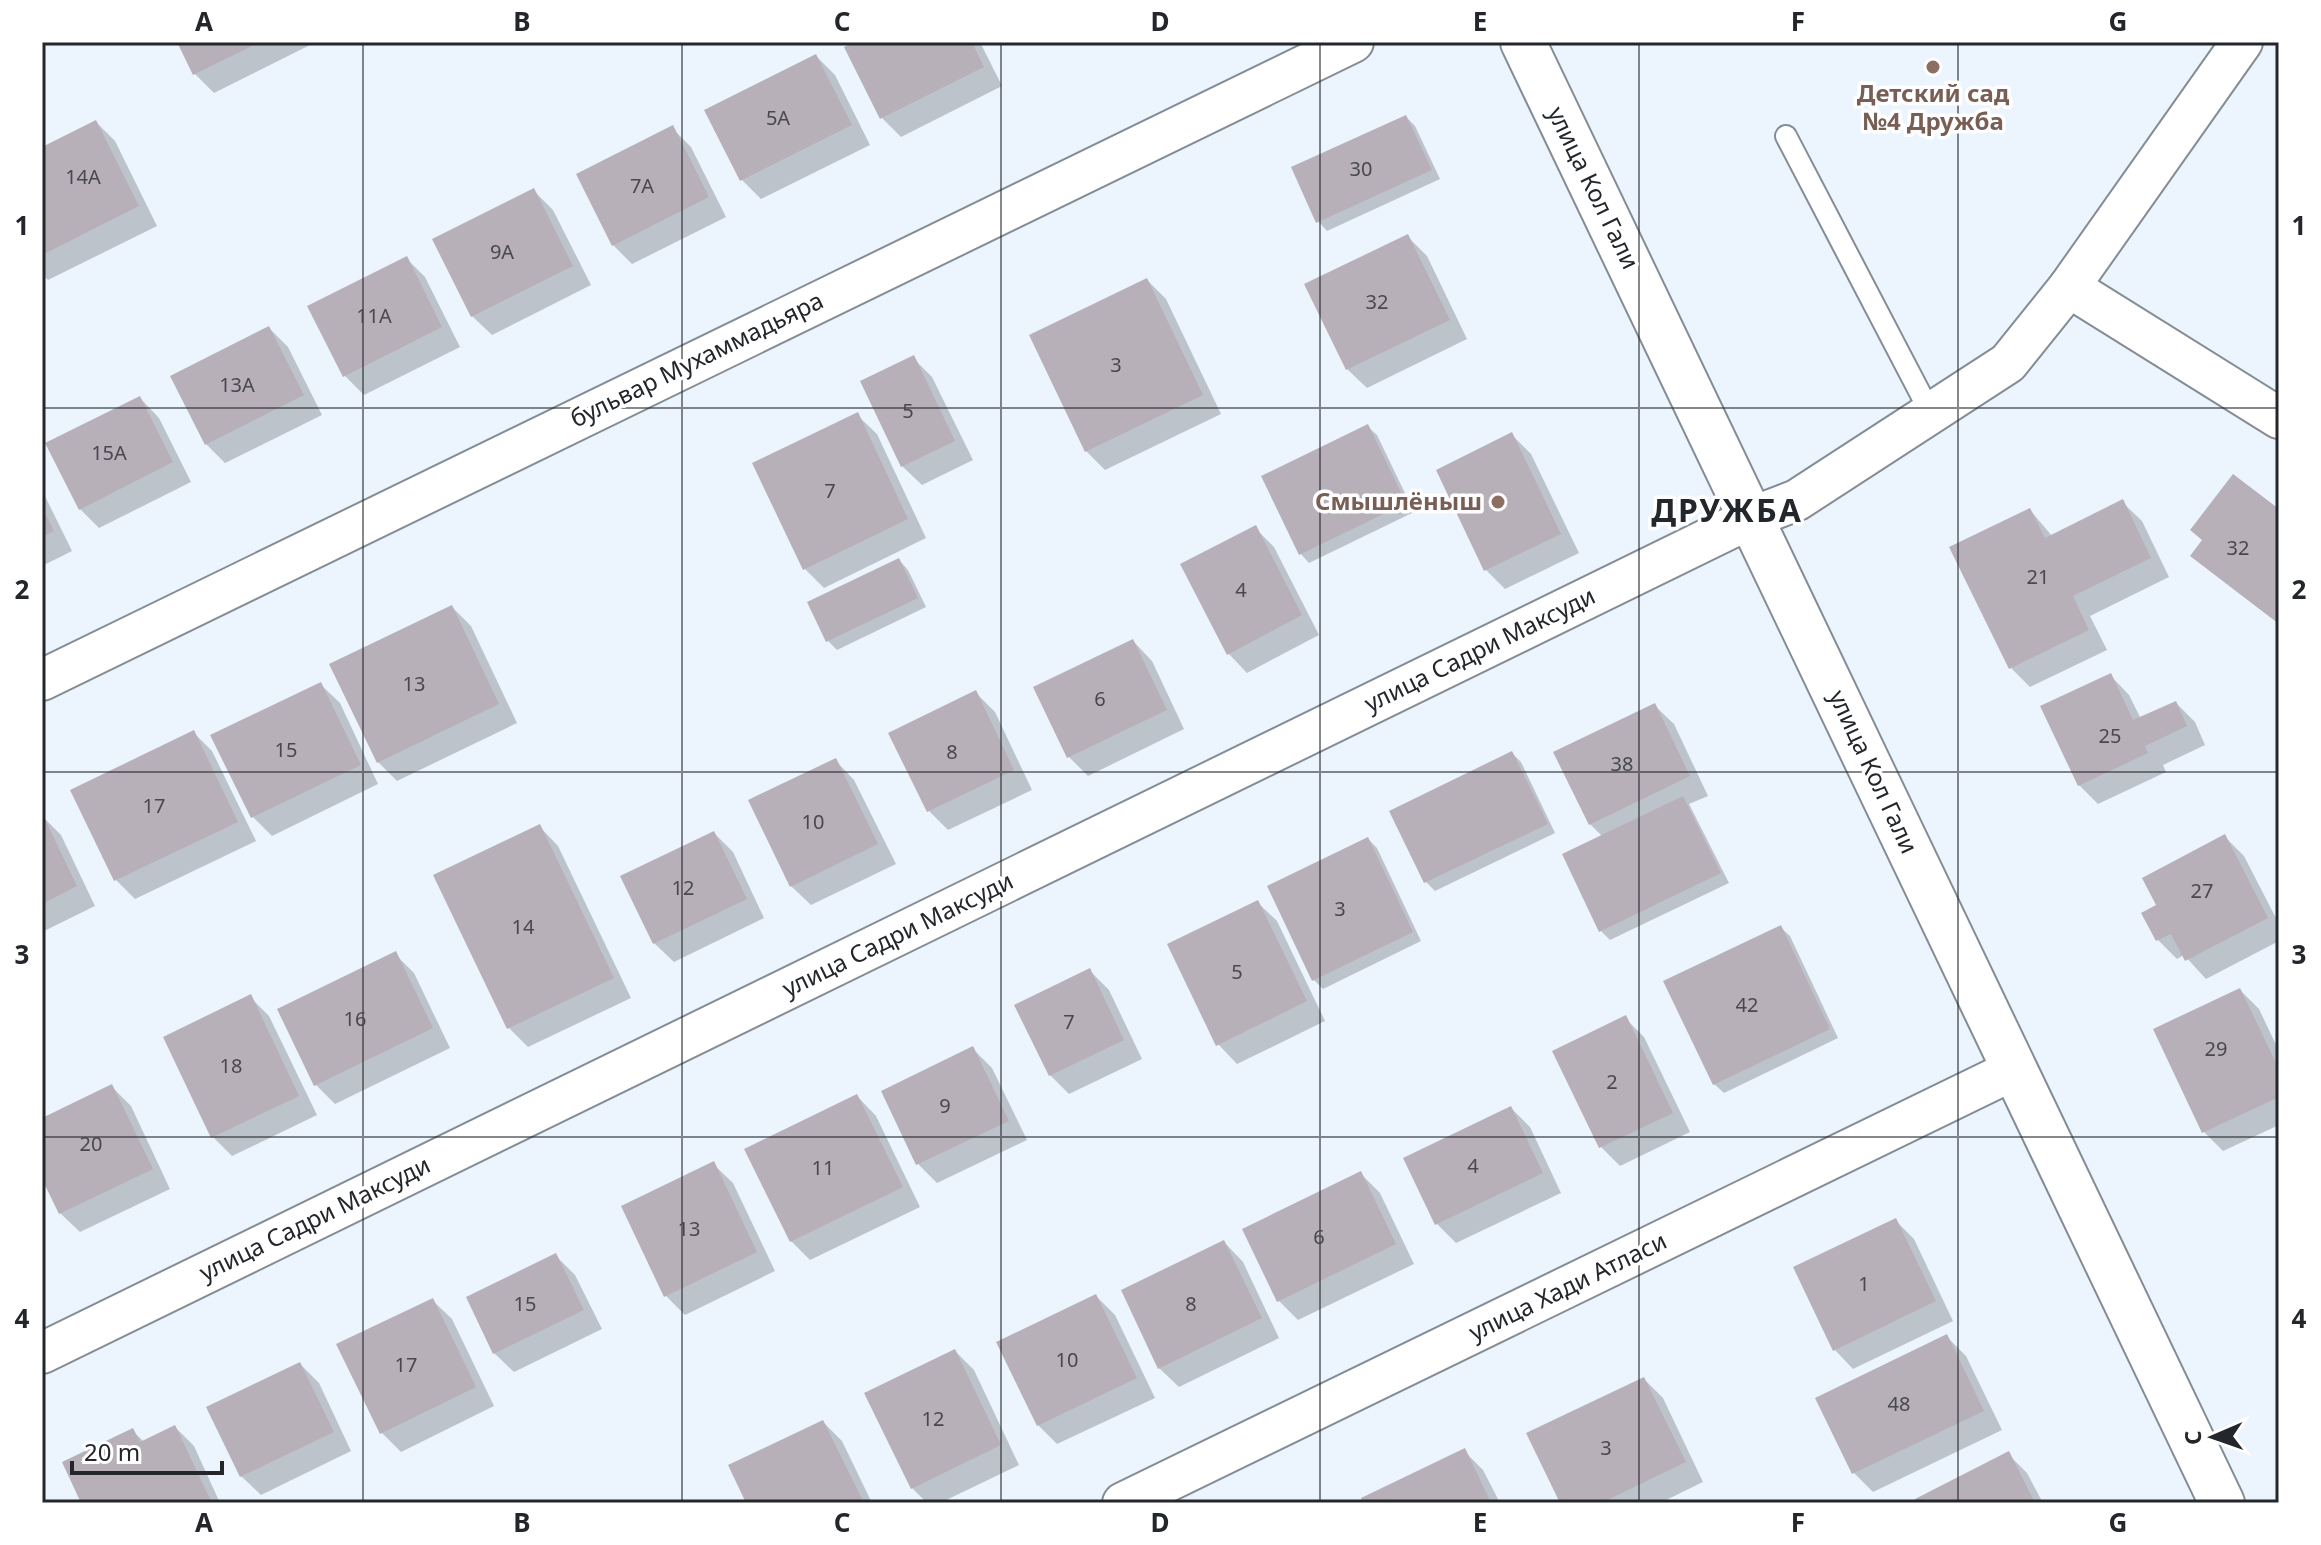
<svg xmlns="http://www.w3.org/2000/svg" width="2321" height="1545" font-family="'Noto Sans',sans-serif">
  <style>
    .shadow { fill: #0003 }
    .building { fill: #b8b0b9 }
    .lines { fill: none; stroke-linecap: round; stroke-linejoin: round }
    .service-casing { stroke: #848c95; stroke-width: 24 }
    .minor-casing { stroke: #848c95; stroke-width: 44 }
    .tertiary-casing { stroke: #848c95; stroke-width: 48 }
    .service { stroke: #fff; stroke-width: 20 }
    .minor { stroke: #fff; stroke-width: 40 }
    .tertiary { stroke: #fff; stroke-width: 44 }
    .grid { fill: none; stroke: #23262a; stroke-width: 2; stroke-opacity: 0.55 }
    .education-dot { fill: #8d6e63; stroke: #fff; stroke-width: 3 }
    .labels { text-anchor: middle; stroke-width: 7; stroke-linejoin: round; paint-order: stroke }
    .number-label { font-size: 20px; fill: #48484e }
    .education-label { font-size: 24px; font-weight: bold; fill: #785e54; stroke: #fff }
    .street-label { font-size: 24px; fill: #23262a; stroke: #fff }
    .district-label { font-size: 32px; font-weight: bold; letter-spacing: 2px; fill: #23262a; stroke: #fff }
    .neatline { fill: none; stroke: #23262a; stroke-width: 3 }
    .grid-label { font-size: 26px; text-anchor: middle; font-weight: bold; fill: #23262a }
  </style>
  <rect width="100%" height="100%" fill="#ecf4fe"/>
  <g class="shadow">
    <polygon points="179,42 316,42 214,93 195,74"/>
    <polygon points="858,42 980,42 1002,86 901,137 882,118"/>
    <polygon points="816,56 835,75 870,145 761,199 742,180 707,111"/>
    <polygon points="1406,117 1415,126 1440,179 1327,231 1318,221"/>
    <polygon points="96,122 115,141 157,226 48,280 42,274 42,149"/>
    <polygon points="672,128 691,147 726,217 632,264 613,245"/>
    <polygon points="534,191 553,210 591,285 492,335 472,316"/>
    <polygon points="1408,237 1427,256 1467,339 1367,388 1347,369"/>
    <polygon points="406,258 425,277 460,347 364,395 345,376"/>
    <polygon points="1147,280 1166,299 1221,414 1105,470 1086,451"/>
    <polygon points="269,328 288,347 322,415 225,463 206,444"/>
    <polygon points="913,358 932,377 973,460 922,485 902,466"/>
    <polygon points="140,398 159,418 191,482 99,528 80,509"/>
    <polygon points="857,415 877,434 926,538 824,588 805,569"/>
    <polygon points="1367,426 1377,435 1414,512 1309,563 1300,553"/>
    <polygon points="1512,435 1531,454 1579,553 1505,589 1486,570"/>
    <polygon points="42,490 72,551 42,566"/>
    <polygon points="2122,502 2142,521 2169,577 2090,616 2107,650 2030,687 2011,668 2030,510 2052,536"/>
    <polygon points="1255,528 1274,547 1319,635 1247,673 1228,653"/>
    <polygon points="899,560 908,570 926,607 837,650 828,641"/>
    <polygon points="452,607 471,626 517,723 397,781 378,762"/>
    <polygon points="1133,641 1152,661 1184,729 1088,776 1069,757"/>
    <polygon points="2110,675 2129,695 2141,719 2176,703 2195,722 2205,745 2163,765 2166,772 2098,804 2079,785"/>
    <polygon points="320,684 340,703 378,784 272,836 253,817"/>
    <polygon points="976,693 995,712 1032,790 948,830 929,811 891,734"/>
    <polygon points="1654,705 1674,724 1708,796 1689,804 1729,883 1610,940 1601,931 1565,855 1603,837 1590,824"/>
    <polygon points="193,732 212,751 256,841 135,899 116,880 73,791"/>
    <polygon points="1512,753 1521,762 1555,833 1435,891 1426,882"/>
    <polygon points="835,760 854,780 896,864 811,905 791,886"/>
    <polygon points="42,816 61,835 95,906 42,932"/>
    <polygon points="539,826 558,846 631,998 528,1047 509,1028 436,876"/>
    <polygon points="714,833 733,852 764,918 674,962 654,943"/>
    <polygon points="2225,837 2244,856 2279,924 2279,941 2206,979 2184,955 2177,959 2158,940 2159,906"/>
    <polygon points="1368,839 1377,848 1421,941 1323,989 1313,979"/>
    <polygon points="1257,902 1277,921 1325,1021 1237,1064 1218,1044"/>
    <polygon points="1780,927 1790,936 1838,1038 1724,1093 1714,1084"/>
    <polygon points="395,954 414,973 450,1048 335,1104 316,1085"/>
    <polygon points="1090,971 1109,990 1142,1059 1069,1094 1050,1075"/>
    <polygon points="2240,990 2259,1009 2279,1051 2279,1125 2223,1151 2204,1132 2156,1030"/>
    <polygon points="250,997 269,1016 317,1115 232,1156 213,1137"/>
    <polygon points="1625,1018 1644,1037 1690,1132 1620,1166 1601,1147"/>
    <polygon points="973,1049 992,1068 1027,1140 937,1183 918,1164"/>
    <polygon points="112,1087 131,1106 170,1189 80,1232 60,1213 42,1175 42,1120"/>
    <polygon points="857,1096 876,1116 920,1207 810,1260 791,1241"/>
    <polygon points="1511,1108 1530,1127 1561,1193 1456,1243 1437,1224 1405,1159"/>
    <polygon points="713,1164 733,1183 775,1271 685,1315 666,1296"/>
    <polygon points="1361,1174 1380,1193 1414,1264 1298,1320 1279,1301"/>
    <polygon points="1895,1220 1914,1239 1953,1321 1853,1369 1834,1349"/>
    <polygon points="1224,1242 1243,1262 1279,1338 1179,1387 1159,1368"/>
    <polygon points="556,1256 575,1275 602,1329 514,1372 494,1353"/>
    <polygon points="1096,1296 1115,1315 1155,1398 1057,1444 1038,1425"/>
    <polygon points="432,1300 452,1319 494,1406 401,1452 382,1433"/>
    <polygon points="1946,1336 1966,1356 2002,1430 1873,1492 1854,1473"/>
    <polygon points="955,1351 974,1370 1019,1465 940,1503 927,1503 912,1488"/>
    <polygon points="300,1364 319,1383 351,1451 261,1495 241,1476"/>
    <polygon points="1644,1379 1663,1398 1703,1482 1660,1503 1562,1503"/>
    <polygon points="823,1422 842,1441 872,1503 748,1503"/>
    <polygon points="175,1427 194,1446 220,1503 83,1503 133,1431 144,1442"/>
    <polygon points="1464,1451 1483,1470 1500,1503 1365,1503"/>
    <polygon points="2008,1454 2027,1473 2043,1503 1919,1503"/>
  </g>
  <g class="building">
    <polygon points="177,42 260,42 193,75"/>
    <polygon points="854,42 972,42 984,67 880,119 844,47"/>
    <polygon points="816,54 852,125 740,181 704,110"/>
    <polygon points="1406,115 1432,170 1316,223 1291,167"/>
    <polygon points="96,120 139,206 42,255 42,147"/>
    <polygon points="673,125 709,197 612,246 576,174"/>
    <polygon points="534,188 573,266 471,317 432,239"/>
    <polygon points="1408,234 1450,320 1346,370 1304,284"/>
    <polygon points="407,256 442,327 343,377 307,306"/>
    <polygon points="1147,278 1203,395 1085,452 1029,335"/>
    <polygon points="269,326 304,395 205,445 170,376"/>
    <polygon points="914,355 955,441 901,467 860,381"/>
    <polygon points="140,396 173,462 79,510 45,443"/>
    <polygon points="858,412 908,519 803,570 752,463"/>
    <polygon points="1368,424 1406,503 1299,555 1261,476"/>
    <polygon points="1512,432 1561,534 1484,571 1436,470"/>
    <polygon points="2233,474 2279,509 2279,624 2190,556 2202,540 2190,530"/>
    <polygon points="2123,499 2151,558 2073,596 2089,630 2009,669 1949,547 2030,508 2045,538"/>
    <polygon points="42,507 54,531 42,537"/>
    <polygon points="1256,525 1302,615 1227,655 1180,564"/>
    <polygon points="899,558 918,598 826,642 807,602"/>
    <polygon points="452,605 499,704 377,763 329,664"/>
    <polygon points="1133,639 1167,710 1067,758 1033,687"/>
    <polygon points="2111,673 2133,720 2176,701 2187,726 2145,746 2148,753 2078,786 2040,706"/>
    <polygon points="321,682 361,765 251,818 210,735"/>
    <polygon points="976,690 1014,770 927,812 888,733"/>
    <polygon points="1655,703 1690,776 1589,825 1553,752"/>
    <polygon points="194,730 238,822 114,881 70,790"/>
    <polygon points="1512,751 1548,824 1424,883 1389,811"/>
    <polygon points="836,758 878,844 790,887 748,800"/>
    <polygon points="1683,796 1721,873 1599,932 1562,854"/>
    <polygon points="42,813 77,886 42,904"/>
    <polygon points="540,824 614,978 507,1029 433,875"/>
    <polygon points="714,831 747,899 653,944 620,876"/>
    <polygon points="2225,834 2268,918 2185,961 2171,934 2156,941 2141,913 2156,905 2142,878"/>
    <polygon points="1368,837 1413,932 1312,981 1267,886"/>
    <polygon points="1258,900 1307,1001 1216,1046 1167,944"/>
    <polygon points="1781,925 1830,1029 1713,1085 1663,981"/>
    <polygon points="396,951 433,1028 314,1086 277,1009"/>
    <polygon points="1090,968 1124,1040 1049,1076 1014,1005"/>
    <polygon points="2240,988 2279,1069 2279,1097 2202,1133 2153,1029"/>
    <polygon points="251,994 299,1096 211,1138 163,1037"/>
    <polygon points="1626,1015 1673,1113 1599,1148 1552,1051"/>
    <polygon points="973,1046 1009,1121 916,1165 881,1091"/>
    <polygon points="112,1084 153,1169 59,1214 42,1179 42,1118"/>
    <polygon points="857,1094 903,1187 790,1242 744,1149"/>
    <polygon points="1511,1106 1543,1173 1435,1225 1403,1158"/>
    <polygon points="714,1161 757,1252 664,1297 621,1206"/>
    <polygon points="1361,1171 1396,1244 1277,1302 1242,1229"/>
    <polygon points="1896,1218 1936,1301 1833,1351 1793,1267"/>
    <polygon points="1224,1240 1262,1318 1158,1369 1121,1290"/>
    <polygon points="556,1253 584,1310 493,1354 466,1297"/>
    <polygon points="1096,1294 1137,1378 1037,1426 996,1342"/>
    <polygon points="433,1298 476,1387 380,1434 336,1344"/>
    <polygon points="1947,1334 1984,1411 1852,1474 1815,1398"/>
    <polygon points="955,1349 1001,1445 911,1489 864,1393"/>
    <polygon points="300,1362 334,1432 240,1477 206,1407"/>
    <polygon points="1644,1377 1686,1462 1601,1503 1560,1503 1526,1433"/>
    <polygon points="823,1420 864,1503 746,1503 728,1465"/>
    <polygon points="175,1425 212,1503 81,1503 62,1462 133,1428 140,1442"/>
    <polygon points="1465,1448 1491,1503 1363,1503 1361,1498"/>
    <polygon points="2009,1451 2035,1503 1917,1503 1915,1499"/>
  </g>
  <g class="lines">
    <defs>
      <polyline id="service" points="1786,136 1930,412"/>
      <g id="minor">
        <polyline points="2069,287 2279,418"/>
        <polyline points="42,680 1353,42"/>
        <polyline points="42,1353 1753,517 1797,500 2008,363 2069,287 2242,42"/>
        <polyline points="1123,1503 2013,1070"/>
      </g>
      <path id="tertiary" d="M1523 42C1758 528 1987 1017 2222 1503"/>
    </defs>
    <use href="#service" class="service-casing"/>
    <use href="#minor" class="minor-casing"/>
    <use href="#tertiary" class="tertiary-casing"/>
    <use href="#service" class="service"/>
    <use href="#minor" class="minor"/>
    <use href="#tertiary" class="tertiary"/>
  </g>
  <path class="grid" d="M363 42V1503M682 42V1503M1001 42V1503M1320 42V1503M1639 42V1503M1958 42V1503M42 408H2279M42 772H2279M42 1137H2279"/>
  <g class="education-dot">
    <circle cx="1933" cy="67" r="8"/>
    <circle cx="1498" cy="502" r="8"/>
  </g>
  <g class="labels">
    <g class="number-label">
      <text x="778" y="125">5А</text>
      <text x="1361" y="176">30</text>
      <text x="83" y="184">14А</text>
      <text x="642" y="193">7А</text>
      <text x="502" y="259">9А</text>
      <text x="1377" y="309">32</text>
      <text x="374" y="323">11А</text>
      <text x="1116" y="372">3</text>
      <text x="237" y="392">13А</text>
      <text x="908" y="418">5</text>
      <text x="109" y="460">15А</text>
      <text x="830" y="498">7</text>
      <text x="2238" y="555">32</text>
      <text x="2038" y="584">21</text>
      <text x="1241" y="597">4</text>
      <text x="414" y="691">13</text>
      <text x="1100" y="706">6</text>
      <text x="2110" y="743">25</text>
      <text x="286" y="757">15</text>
      <text x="952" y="759">8</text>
      <text x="1622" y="771">38</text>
      <text x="154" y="813">17</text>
      <text x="813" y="829">10</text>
      <text x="683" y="895">12</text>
      <text x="2202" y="898">27</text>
      <text x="1340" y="916">3</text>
      <text x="523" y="934">14</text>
      <text x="1237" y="979">5</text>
      <text x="1747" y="1012">42</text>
      <text x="355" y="1026">16</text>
      <text x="1069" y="1029">7</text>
      <text x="2216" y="1056">29</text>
      <text x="231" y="1073">18</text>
      <text x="1612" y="1089">2</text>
      <text x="945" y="1113">9</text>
      <text x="91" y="1151">20</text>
      <text x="1473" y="1173">4</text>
      <text x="823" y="1175">11</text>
      <text x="689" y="1236">13</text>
      <text x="1319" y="1244">6</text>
      <text x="1864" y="1291">1</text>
      <text x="525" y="1311">15</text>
      <text x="1191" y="1311">8</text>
      <text x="1067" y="1367">10</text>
      <text x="406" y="1372">17</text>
      <text x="1899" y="1411">48</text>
      <text x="933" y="1426">12</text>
      <text x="1606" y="1455">3</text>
    </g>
    <g class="education-label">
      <text x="1933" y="102">Детский сад<tspan x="1933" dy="28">№4 Дружба</tspan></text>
      <text x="1482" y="510" text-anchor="end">Смышлёныш</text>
    </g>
    <g class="street-label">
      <text transform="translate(1593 188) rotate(64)" y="8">улица Кол Гали</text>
      <text transform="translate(697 360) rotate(-26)" y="8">бульвар Мухаммадьяра</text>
      <text transform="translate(1480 650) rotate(-26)" y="8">улица Садри Максуди</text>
      <text transform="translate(1873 772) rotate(65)" y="8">улица Кол Гали</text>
      <text transform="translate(898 935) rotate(-26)" y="8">улица Садри Максуди</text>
      <text transform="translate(315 1219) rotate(-26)" y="8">улица Садри Максуди</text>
      <text transform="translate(1568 1287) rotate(-26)" y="8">улица Хади Атласи</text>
    </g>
    <g class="district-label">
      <text x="1727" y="522">ДРУЖБА</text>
    </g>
  </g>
  <rect width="2321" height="1545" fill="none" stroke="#ffffff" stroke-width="88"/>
  <g transform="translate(2213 1437) rotate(268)" stroke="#ffffff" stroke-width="6" paint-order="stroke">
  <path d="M0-6L14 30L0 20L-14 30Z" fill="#23262a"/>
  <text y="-12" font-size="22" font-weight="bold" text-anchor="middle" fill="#23262a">С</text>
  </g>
  <path d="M72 1461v12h150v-12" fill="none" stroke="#23262a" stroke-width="4"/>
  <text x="84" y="1461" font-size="24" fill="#23262a" stroke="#ffffff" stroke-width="6" paint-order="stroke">20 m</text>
  <rect x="44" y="44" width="2233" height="1457" class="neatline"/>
  <g class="grid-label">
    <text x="204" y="31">A</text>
    <text x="522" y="31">B</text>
    <text x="842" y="31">C</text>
    <text x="1160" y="31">D</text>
    <text x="1480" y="31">E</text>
    <text x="1798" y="31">F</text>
    <text x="2118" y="31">G</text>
    <text x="22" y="235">1</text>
    <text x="2299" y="235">1</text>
    <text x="22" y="599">2</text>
    <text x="2299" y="599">2</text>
    <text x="22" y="964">3</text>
    <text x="2299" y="964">3</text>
    <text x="22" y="1328">4</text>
    <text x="2299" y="1328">4</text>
    <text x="204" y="1532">A</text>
    <text x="522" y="1532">B</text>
    <text x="842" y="1532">C</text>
    <text x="1160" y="1532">D</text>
    <text x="1480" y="1532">E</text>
    <text x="1798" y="1532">F</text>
    <text x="2118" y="1532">G</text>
  </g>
</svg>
